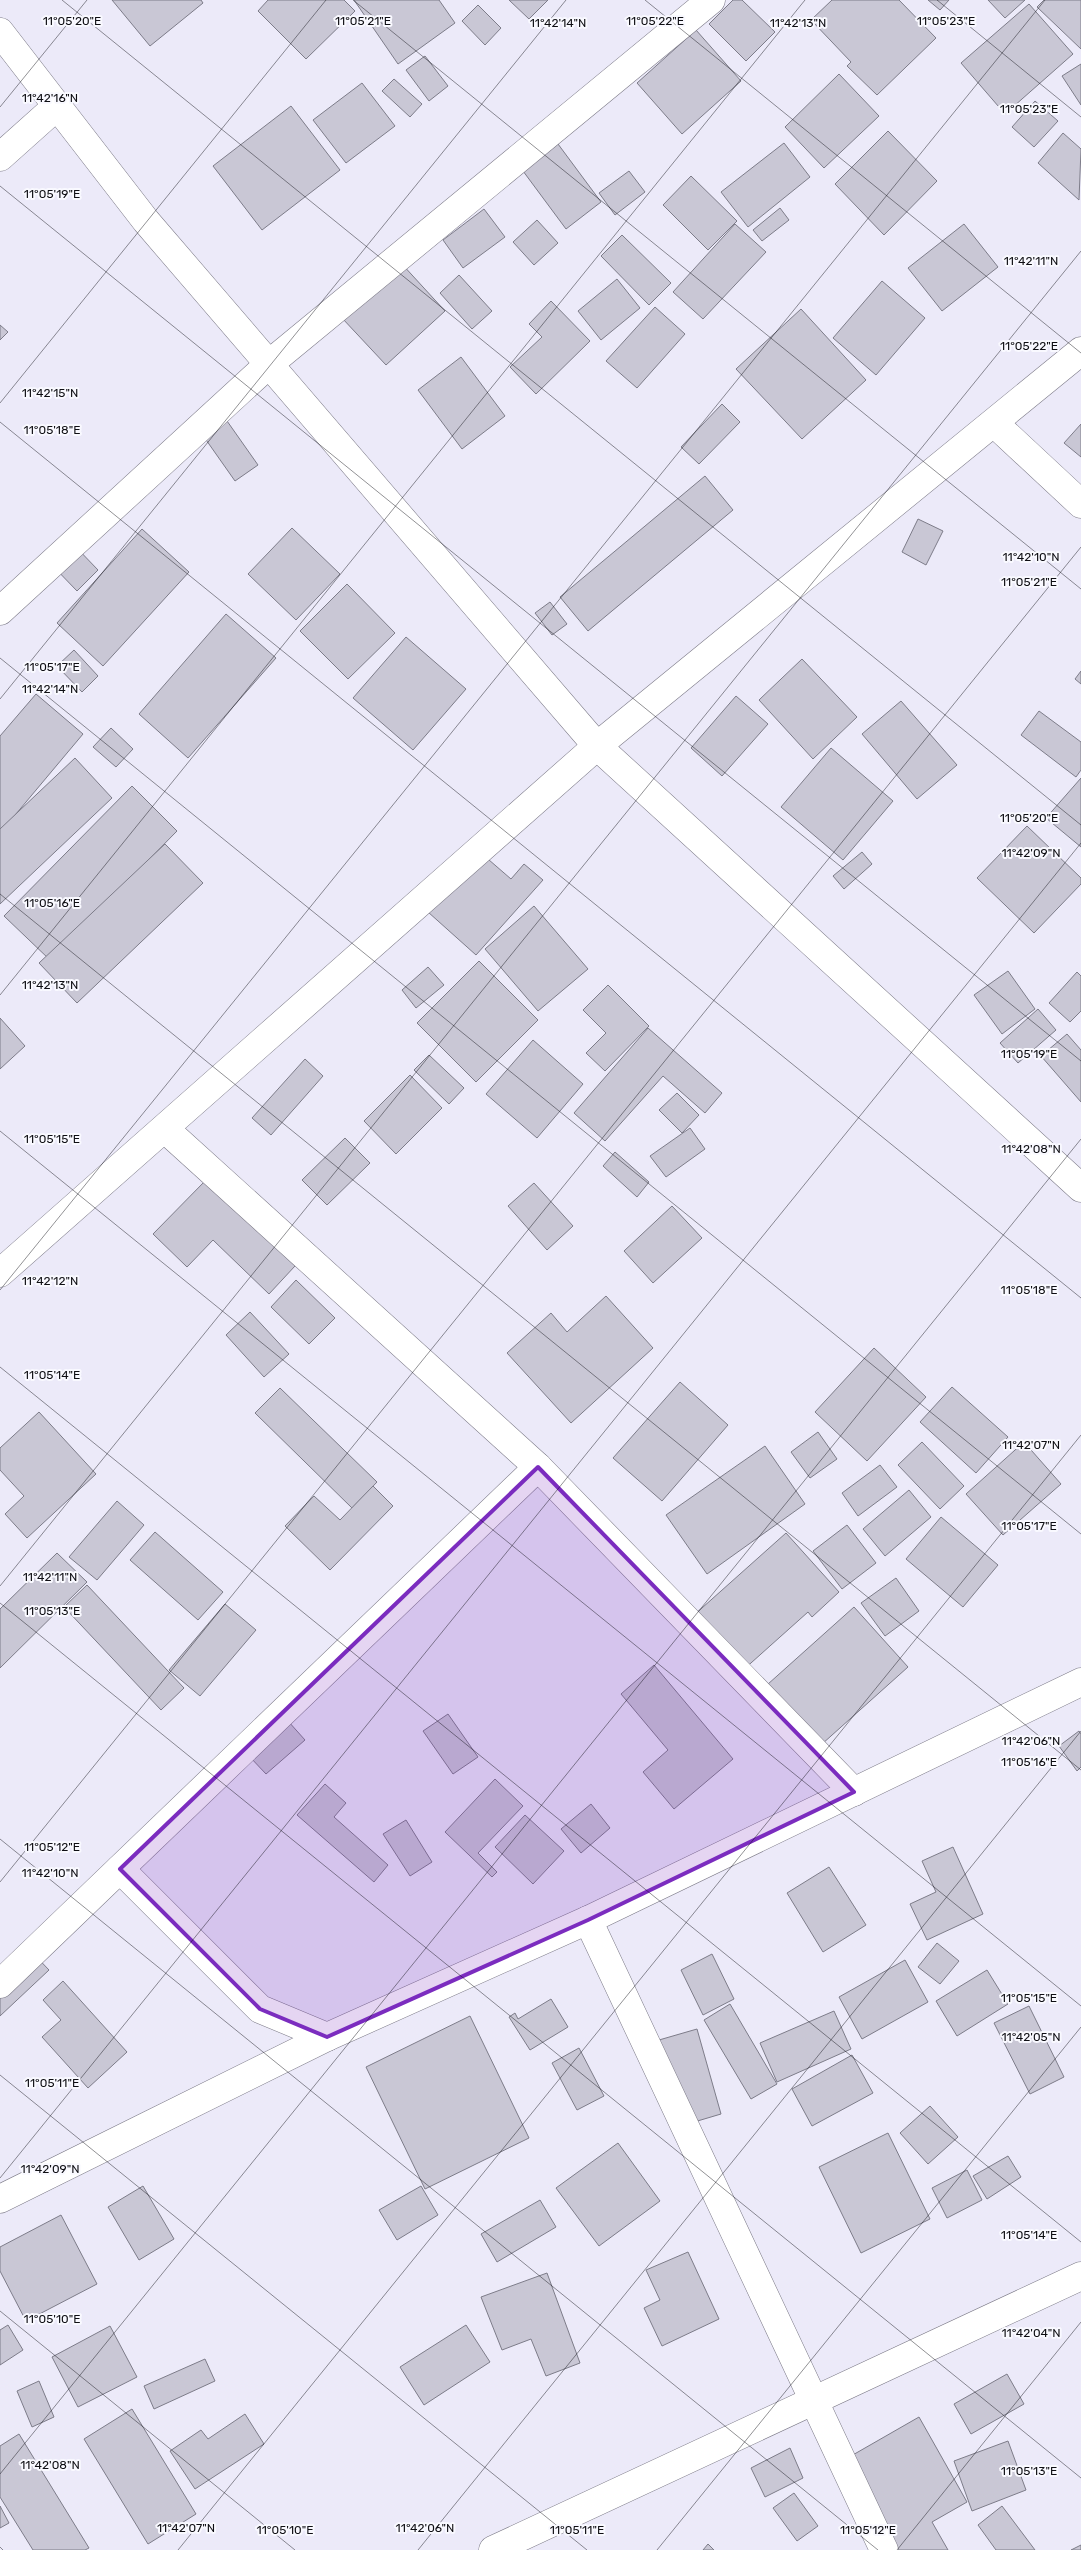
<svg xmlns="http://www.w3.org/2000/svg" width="1081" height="2550" font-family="Rubik,sans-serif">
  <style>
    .building { fill: #c9c7d5; stroke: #7d7c89 }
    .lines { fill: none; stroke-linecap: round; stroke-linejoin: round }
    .minor-casing { stroke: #7c7a87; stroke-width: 29 }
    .tertiary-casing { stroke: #7c7a87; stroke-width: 29 }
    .minor { stroke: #fff; stroke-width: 28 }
    .tertiary { stroke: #fff; stroke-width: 28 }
    .marked { fill: #7b2cbf; fill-opacity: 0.2; stroke: #7b2cbf; stroke-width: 4; stroke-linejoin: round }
    .ticks { fill: none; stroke: #0e0e13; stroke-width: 1; stroke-opacity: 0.45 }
    .ticks-label { font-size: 12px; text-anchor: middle; fill: #0e0e13; stroke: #f9f9ff; stroke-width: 4; stroke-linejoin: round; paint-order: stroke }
  </style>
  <rect width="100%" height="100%" fill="#eceaf9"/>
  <g class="building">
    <polygon points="112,0 201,0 203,3 150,46"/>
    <polygon points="268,0 344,0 355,11 306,59 258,11"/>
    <polygon points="354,0 439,0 455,23 398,64"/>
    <polygon points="509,0 548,0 529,19"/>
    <polygon points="733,0 742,0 775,32 746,61 709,24"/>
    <polygon points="832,0 899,0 936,38 877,95 847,66 851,62 811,20"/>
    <polygon points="928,0 949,0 940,10"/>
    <polygon points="988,0 1025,0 1005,18"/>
    <polygon points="1044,0 1081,0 1081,49 1037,7"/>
    <polygon points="1029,4 1073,54 1005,114 961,63"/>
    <polygon points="478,5 501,28 485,45 462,21"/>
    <polygon points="696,30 741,81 682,134 637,83"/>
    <polygon points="425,56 448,86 429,101 406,70"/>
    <polygon points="1081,64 1081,105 1062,76"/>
    <polygon points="839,74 879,116 824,168 785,127"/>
    <polygon points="394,79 422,104 410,117 382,91"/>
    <polygon points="362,83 395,126 346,163 313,120"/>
    <polygon points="1035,101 1058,121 1034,147 1012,127"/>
    <polygon points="291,106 340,170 262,230 213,166"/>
    <polygon points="888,131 937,181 884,235 835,184"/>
    <polygon points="1063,133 1081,149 1079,200 1038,163"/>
    <polygon points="784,143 810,177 748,227 721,192"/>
    <polygon points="558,144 601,202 566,229 523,171"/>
    <polygon points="629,171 645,192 615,215 599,193"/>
    <polygon points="691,176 737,221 708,250 663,205"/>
    <polygon points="780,208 789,220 762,241 753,230"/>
    <polygon points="484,209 505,237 463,268 443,240"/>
    <polygon points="537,220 558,243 534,265 513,242"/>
    <polygon points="735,224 766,252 703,319 673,292"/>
    <polygon points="964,224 998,267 942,311 908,268"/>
    <polygon points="622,235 671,283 649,305 601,256"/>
    <polygon points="401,263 445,311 386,365 342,318"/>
    <polygon points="459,275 492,311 472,329 440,293"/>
    <polygon points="617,279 640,308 601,340 578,311"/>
    <polygon points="882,281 925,318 876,375 833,338"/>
    <polygon points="551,301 590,341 536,394 510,367 542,337 529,324"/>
    <polygon points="655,307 685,334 637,388 606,361"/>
    <polygon points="801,309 866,380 802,439 736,369"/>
    <polygon points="0,325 8,332 0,340"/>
    <polygon points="461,357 505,416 462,449 418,390"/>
    <polygon points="722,404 740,422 699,464 681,447"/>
    <polygon points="220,411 258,465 235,481 197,427"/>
    <polygon points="1081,424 1081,457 1064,443"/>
    <polygon points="705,476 733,510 588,631 560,597"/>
    <polygon points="918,519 943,531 926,565 902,552"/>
    <polygon points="292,528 340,574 296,620 248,574"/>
    <polygon points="142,529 189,572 103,666 57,623"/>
    <polygon points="73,544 98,570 77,591 51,564"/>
    <polygon points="347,584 395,633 348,679 300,631"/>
    <polygon points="550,602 567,624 552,635 535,613"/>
    <polygon points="226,614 276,658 188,758 139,714"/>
    <polygon points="406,637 466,689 413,750 353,698"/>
    <polygon points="74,650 98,676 82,692 57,666"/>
    <polygon points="802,659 857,717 813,759 759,700"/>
    <polygon points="1081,671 1081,684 1075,679"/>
    <polygon points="36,694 83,734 0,833 0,736"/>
    <polygon points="736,696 768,724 722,776 691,748"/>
    <polygon points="901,701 957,765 917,799 862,734"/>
    <polygon points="1039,711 1081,742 1081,770 1076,777 1021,735"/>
    <polygon points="111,728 133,749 116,767 93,747"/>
    <polygon points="831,748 893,801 843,860 781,807"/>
    <polygon points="75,758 112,798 0,904 0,829"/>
    <polygon points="1081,778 1081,847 1046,818"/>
    <polygon points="132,786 177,831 50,960 4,916"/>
    <polygon points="1027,826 1081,878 1081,884 1034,933 977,878"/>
    <polygon points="165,844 203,883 77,1003 39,963"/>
    <polygon points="862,852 872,864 844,889 833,876"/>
    <polygon points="481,853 511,879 524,864 543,880 476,955 428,912"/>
    <polygon points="534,906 588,969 538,1011 485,949"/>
    <polygon points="479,961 538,1020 476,1082 417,1023"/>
    <polygon points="428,967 444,985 416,1008 402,990"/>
    <polygon points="1008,971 1035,1009 1002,1034 974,995"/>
    <polygon points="1077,972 1081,976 1081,1011 1070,1022 1049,1003"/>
    <polygon points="608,985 649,1026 605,1071 586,1053 606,1033 583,1010"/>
    <polygon points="1038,1009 1056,1030 1018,1063 1000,1043"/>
    <polygon points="0,1018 25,1046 0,1069"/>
    <polygon points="648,1028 722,1093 705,1113 663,1076 605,1141 574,1113"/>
    <polygon points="1067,1034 1081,1050 1081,1102 1041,1056"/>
    <polygon points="533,1040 583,1084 537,1138 486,1094"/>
    <polygon points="429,1055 464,1088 449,1104 414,1070"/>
    <polygon points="305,1059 323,1076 271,1135 252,1118"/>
    <polygon points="410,1075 442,1108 396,1154 364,1121"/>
    <polygon points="677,1093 699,1115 682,1133 659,1110"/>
    <polygon points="690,1128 705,1149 666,1177 650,1156"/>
    <polygon points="345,1138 370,1163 327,1205 302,1180"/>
    <polygon points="615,1152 649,1182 637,1197 603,1166"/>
    <polygon points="206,1180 295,1266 269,1294 213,1240 187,1267 153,1234"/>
    <polygon points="534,1183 573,1226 547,1250 508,1206"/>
    <polygon points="672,1206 702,1238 653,1283 624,1251"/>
    <polygon points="296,1280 335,1318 309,1344 271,1307"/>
    <polygon points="606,1296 653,1348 571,1423 507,1353 551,1313 567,1332"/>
    <polygon points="250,1312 289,1354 264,1377 226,1335"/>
    <polygon points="874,1348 926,1397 867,1461 815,1412"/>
    <polygon points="680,1382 728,1425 662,1501 613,1458"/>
    <polygon points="952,1387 1008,1437 976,1473 920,1422"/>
    <polygon points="280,1388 377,1482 352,1508 255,1413"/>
    <polygon points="39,1412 96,1474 27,1538 5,1514 24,1496 0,1470 0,1448"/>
    <polygon points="818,1432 837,1459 810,1478 791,1452"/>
    <polygon points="922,1442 964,1486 940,1509 898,1465"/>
    <polygon points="1024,1442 1061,1484 1003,1535 966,1494"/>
    <polygon points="765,1446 805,1504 707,1574 666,1515"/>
    <polygon points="880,1465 897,1487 858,1516 842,1493"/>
    <polygon points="373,1486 393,1506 330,1570 285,1526 314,1496 340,1520"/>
    <polygon points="909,1490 931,1517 885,1556 863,1529"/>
    <polygon points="117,1501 144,1525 97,1580 69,1557"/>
    <polygon points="941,1517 998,1565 963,1607 906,1559"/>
    <polygon points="847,1525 876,1563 842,1589 813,1551"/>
    <polygon points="155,1532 223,1592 198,1620 130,1560"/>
    <polygon points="786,1533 839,1592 812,1617 808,1612 742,1671 693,1616"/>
    <polygon points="57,1553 87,1582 0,1668 0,1609"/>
    <polygon points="896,1578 919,1611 885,1636 861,1603"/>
    <polygon points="87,1585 184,1688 161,1710 64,1607"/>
    <polygon points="225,1604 256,1630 200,1696 169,1670"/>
    <polygon points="854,1607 908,1667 812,1753 758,1693"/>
    <polygon points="654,1665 733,1759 674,1809 643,1772 668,1750 621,1694"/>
    <polygon points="448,1714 478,1757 453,1774 423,1731"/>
    <polygon points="288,1721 305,1740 266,1774 249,1756"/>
    <polygon points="1079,1731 1081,1734 1081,1767 1077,1771 1059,1746"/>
    <polygon points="495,1779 523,1806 478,1853 497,1872 492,1877 445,1832"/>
    <polygon points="325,1784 346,1803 334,1817 388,1865 374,1882 297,1815"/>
    <polygon points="591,1804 610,1828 581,1853 561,1829"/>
    <polygon points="525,1815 564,1851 533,1884 495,1847"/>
    <polygon points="406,1820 432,1862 410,1876 383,1834"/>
    <polygon points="953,1847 983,1914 927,1940 910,1904 936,1892 922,1861"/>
    <polygon points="829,1867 866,1925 823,1952 787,1893"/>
    <polygon points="937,1943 959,1961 940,1984 918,1967"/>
    <polygon points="28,1948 49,1970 0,2016 0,1975"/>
    <polygon points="712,1954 734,1999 703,2015 681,1970"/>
    <polygon points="905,1960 928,2002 862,2039 839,1997"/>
    <polygon points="987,1970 1008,2004 957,2036 936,2001"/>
    <polygon points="63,1981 127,2052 88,2088 42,2037 61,2020 43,2000"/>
    <polygon points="551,1999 568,2027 530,2050 509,2017 515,2013 518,2019"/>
    <polygon points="730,2004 777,2084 751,2099 704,2020"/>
    <polygon points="1029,2006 1064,2077 1030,2094 994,2023"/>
    <polygon points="834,2011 851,2049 777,2082 760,2043"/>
    <polygon points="470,2016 529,2138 425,2189 366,2067"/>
    <polygon points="697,2029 721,2114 684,2125 659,2040"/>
    <polygon points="579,2048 604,2096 577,2110 552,2063"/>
    <polygon points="852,2055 873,2093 812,2126 792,2089"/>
    <polygon points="930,2106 958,2137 928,2164 900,2133"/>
    <polygon points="888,2133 930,2219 861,2253 819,2167"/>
    <polygon points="618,2143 660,2201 599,2246 556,2188"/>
    <polygon points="1008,2156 1021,2177 987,2199 973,2176"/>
    <polygon points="967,2170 982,2200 947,2218 932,2188"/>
    <polygon points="143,2186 174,2239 139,2260 108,2207"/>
    <polygon points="421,2186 438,2215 397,2240 379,2210"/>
    <polygon points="540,2200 556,2227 497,2262 481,2234"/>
    <polygon points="61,2215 97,2284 26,2321 0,2271 0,2247"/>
    <polygon points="688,2252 719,2319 662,2346 644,2308 660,2300 646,2270"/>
    <polygon points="547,2273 580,2363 546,2376 531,2339 502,2350 481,2297"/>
    <polygon points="8,2325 23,2350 0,2365 0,2330"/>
    <polygon points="466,2325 490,2362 424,2405 400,2367"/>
    <polygon points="110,2326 137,2377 78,2407 52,2357"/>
    <polygon points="205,2359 215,2381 154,2409 144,2386"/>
    <polygon points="1007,2374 1024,2404 971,2434 954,2404"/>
    <polygon points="39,2381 54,2417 32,2427 17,2391"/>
    <polygon points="132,2409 196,2514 148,2544 84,2439"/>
    <polygon points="245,2414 264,2444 195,2489 170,2451 201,2430 208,2439"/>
    <polygon points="919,2417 967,2502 932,2522 948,2550 892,2550 851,2456"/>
    <polygon points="19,2434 89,2548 85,2550 33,2550 0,2497 0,2446"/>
    <polygon points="1008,2441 1026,2490 972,2511 954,2461"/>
    <polygon points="790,2448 803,2478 765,2497 751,2468"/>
    <polygon points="794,2493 818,2526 797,2541 773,2508"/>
    <polygon points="0,2506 9,2523 0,2528"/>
    <polygon points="1002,2506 1035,2550 996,2550 978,2525"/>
    <polygon points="708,2544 714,2550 703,2550"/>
    <polygon points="1081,2545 1081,2550 1071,2550"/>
  </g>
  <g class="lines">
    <defs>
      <g id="minor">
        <polyline points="0,157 57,106"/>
        <polyline points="994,423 1081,504"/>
        <polyline points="0,611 269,364 711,0"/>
        <polyline points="165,1129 538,1467 854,1792"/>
        <polyline points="0,1273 597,746 1081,351"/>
        <polyline points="120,1869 260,2009 327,2037"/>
        <polyline points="588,1920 884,2550"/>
        <polyline points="0,1984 538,1467"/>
        <polyline points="0,2199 327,2037 588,1920 1081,1682"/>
        <polyline points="493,2550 1081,2276"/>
      </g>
      <polyline id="tertiary" points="0,32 146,221 597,746 1081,1188"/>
    </defs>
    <use href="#minor" class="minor-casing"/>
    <use href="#tertiary" class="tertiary-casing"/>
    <use href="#minor" class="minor"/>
    <use href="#tertiary" class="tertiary"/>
  </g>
  <path class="marked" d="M538 1467 854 1792 588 1920 327 2037 260 2009 120 1869Z"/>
  <path class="ticks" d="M62 0 1081 825M353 0 1081 589M645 0 1081 353M937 0 1081 117M0 107 87 0M0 186 1081 1061M0 403 326 0M0 422 1081 1298M0 658 1081 1534M0 699 566 0M0 894 1081 1770M0 995 805 0M0 1131 1081 2006M0 1290 1045 0M0 1367 1081 2242M0 1586 1081 251M0 1603 1081 2478M0 1839 878 2550M0 1882 1081 547M0 2075 587 2550M0 2178 1081 843M0 2311 295 2550M0 2474 1081 1139M0 2547 3 2550M178 2550 1081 1435M418 2550 1081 1731M657 2550 1081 2027M897 2550 1081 2322"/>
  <g class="ticks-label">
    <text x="655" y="25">11°05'22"E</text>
    <text x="72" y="25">11°05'20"E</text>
    <text x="363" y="25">11°05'21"E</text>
    <text x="946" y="25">11°05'23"E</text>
    <text x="558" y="27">11°42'14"N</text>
    <text x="798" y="27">11°42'13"N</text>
    <text x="50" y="102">11°42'16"N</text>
    <text x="1029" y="113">11°05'23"E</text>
    <text x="52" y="198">11°05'19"E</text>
    <text x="1031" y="265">11°42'11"N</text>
    <text x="1029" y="350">11°05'22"E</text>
    <text x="50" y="397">11°42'15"N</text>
    <text x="52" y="434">11°05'18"E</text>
    <text x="1031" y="561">11°42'10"N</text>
    <text x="1029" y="586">11°05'21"E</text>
    <text x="52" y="671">11°05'17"E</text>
    <text x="50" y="693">11°42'14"N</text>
    <text x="1029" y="822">11°05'20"E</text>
    <text x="1031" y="857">11°42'09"N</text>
    <text x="52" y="907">11°05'16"E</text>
    <text x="50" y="989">11°42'13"N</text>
    <text x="1029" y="1058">11°05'19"E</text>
    <text x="52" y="1143">11°05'15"E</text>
    <text x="1031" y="1153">11°42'08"N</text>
    <text x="50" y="1285">11°42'12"N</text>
    <text x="1029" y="1294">11°05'18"E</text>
    <text x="52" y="1379">11°05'14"E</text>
    <text x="1031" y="1449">11°42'07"N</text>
    <text x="1029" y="1530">11°05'17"E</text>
    <text x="50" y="1581">11°42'11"N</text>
    <text x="52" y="1615">11°05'13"E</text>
    <text x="1031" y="1745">11°42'06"N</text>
    <text x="1029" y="1766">11°05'16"E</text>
    <text x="52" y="1851">11°05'12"E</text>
    <text x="50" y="1877">11°42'10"N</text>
    <text x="1029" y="2002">11°05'15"E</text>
    <text x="1031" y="2041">11°42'05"N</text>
    <text x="52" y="2087">11°05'11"E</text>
    <text x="50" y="2173">11°42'09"N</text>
    <text x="1029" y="2239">11°05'14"E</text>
    <text x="52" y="2323">11°05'10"E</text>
    <text x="1031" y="2337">11°42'04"N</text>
    <text x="50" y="2469">11°42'08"N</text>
    <text x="1029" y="2475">11°05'13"E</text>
    <text x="186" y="2532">11°42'07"N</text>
    <text x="425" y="2532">11°42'06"N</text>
    <text x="285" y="2534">11°05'10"E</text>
    <text x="577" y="2534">11°05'11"E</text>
    <text x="868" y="2534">11°05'12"E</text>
  </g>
</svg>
